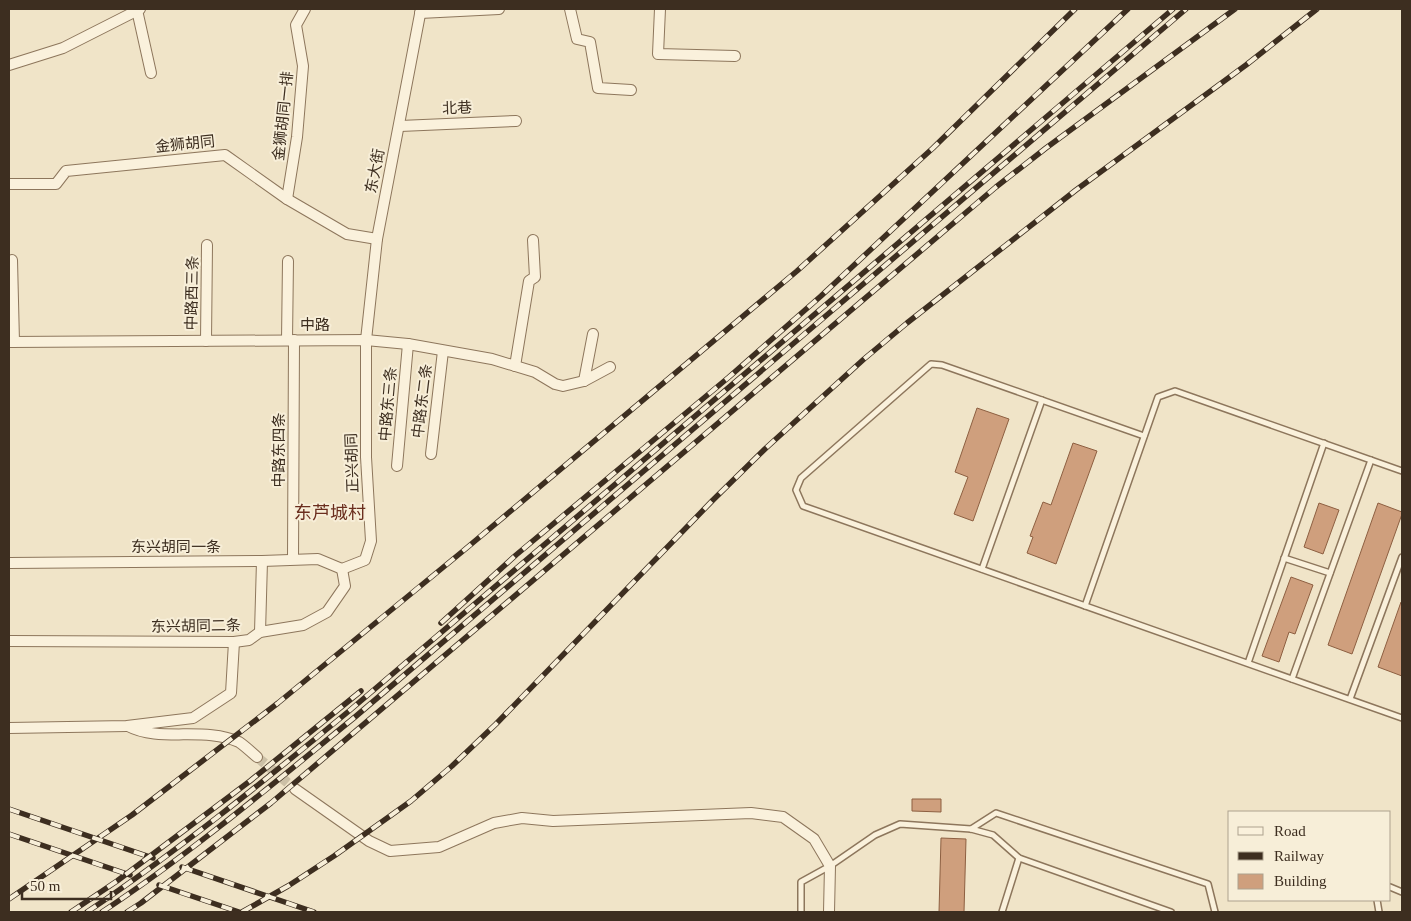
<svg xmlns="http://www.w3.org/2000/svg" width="1411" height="921" font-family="'Times New Roman','Noto Sans SC',serif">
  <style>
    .building { fill: #cf9f7d; stroke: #8d5f41 }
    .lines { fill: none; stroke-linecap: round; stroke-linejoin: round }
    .minor-tunnel { stroke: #ccc0a6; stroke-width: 10; stroke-dasharray: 10 5; stroke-linecap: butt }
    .service-casing { stroke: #8d765c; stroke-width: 8 }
    .minor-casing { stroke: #8d765c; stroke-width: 12 }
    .service { stroke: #faf1dc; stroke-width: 5 }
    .minor { stroke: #faf1dc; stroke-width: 10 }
    .rail-casing { stroke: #3d2e20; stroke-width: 5.5 }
    .rail { stroke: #f7eed8; stroke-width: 4; stroke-dasharray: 11; stroke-linecap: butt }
    .labels { text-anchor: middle; stroke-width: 4; stroke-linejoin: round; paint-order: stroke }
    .street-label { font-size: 15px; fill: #3d2e20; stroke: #f7eed8 }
    .quarter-label { font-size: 18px; fill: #6b2e1e; stroke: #f7eed8 }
  </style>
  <rect width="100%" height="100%" fill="#f0e4c8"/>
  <g class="building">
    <polygon points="977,408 1009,419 973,521 954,514 968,477 955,472"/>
    <polygon points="1073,443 1097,451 1056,564 1027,553 1033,537 1030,536 1043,502 1051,505"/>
    <polygon points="1319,503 1339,510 1323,554 1304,547"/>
    <polygon points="1378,503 1402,512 1402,514 1352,654 1328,645"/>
    <polygon points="1291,577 1313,585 1295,634 1289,632 1279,662 1262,656"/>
    <polygon points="1401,602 1402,603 1402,676 1378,667"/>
    <polygon points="912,799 941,799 941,812 912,811"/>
    <polygon points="941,838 966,839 964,912 939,912"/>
  </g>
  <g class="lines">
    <polyline class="minor-tunnel" points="257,757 295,789"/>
    <defs>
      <g id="service">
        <polyline points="1144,436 942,365 931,364 801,478 796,490 803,506 1402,718"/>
        <polyline points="1284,558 1330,573"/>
        <polyline points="982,569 1042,400"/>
        <polyline points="1085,606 1158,397 1175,391 1402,471"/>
        <polyline points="1248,663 1324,443"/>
        <polyline points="1292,679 1371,460"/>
        <polyline points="1350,699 1402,557"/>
        <polyline points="971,829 996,813 1208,884 1215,912"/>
        <polyline points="1390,887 1402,892"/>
        <polyline points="1377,900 1379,912"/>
        <polyline points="801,912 801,882 830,866 875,835 900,824 971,829 993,835 1019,858 1171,912"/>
        <polyline points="1002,912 1019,858"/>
      </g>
      <g id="minor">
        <polyline points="570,9 577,39 590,42 598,88 631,90"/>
        <polyline points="660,9 658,54 735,56"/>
        <polyline points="137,10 151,73"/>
        <polyline points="420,13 499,9"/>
        <polyline points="9,65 63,48 140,9"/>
        <polyline points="400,126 516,121"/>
        <polyline points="9,184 56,184 66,171 225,155 287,199 347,234 377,239"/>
        <polyline points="287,199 297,137 303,66 296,25 305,9"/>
        <polyline points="12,260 14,342"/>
        <polyline points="287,340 288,261"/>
        <polyline points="206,341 207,245"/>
        <polyline points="9,342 366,340 408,344 492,359 535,372 555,384 563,386 584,381 610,367"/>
        <polyline points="515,366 529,281 535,277 533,240"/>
        <polyline points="584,381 593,334"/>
        <polyline points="431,454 443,351"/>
        <polyline points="397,466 408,344"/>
        <polyline points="293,559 294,340"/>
        <polyline points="9,563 262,561 318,559 342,569"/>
        <polyline points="342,569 365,560 371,541 366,457 366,340 377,239 421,9"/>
        <polyline points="260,632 262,561"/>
        <polyline points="9,641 234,642 249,640 260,632 303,625 327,612 345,586 342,569"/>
        <path d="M128 726C160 743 204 726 239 742 245 746 251 752 257 757"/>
        <polyline points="9,728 127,726 193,718 231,693 234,642"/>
        <polyline points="295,789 369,841 390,851 439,847 494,823 522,818 553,821 751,813 783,817 814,839 830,866 829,912"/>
      </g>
    </defs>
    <use href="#service" class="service-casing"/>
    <use href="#minor" class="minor-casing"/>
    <use href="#service" class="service"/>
    <use href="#minor" class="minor"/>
    <defs>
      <g id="rail">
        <polyline points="441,623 516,555 729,377 821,296 1128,9"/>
        <polyline points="9,809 153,858"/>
        <polyline points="9,834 130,875"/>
        <polyline points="182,867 314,912"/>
        <polyline points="159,885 239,912"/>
        <polyline points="9,899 132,815 278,703 463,551 797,271 933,148 1075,9"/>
        <polyline points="71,912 117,881 250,781 361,691"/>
        <path d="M87 912C178 851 264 781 349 711L1173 9"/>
        <path d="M102 912C191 853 273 784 355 717L1186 9"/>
        <polyline points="127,912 141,903 271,803 996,187 1046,148 1235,9"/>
        <polyline points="242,912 288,886 334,856 411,801 452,766 496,724 713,500 766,448 864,359 907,323 1076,190 1246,65 1317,9"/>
      </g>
    </defs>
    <use href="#rail" class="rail-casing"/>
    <use href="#rail" class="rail"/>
  </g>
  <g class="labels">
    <g class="street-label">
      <text transform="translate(457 108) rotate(-2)" y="5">北巷</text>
      <text transform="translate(283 116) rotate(-84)" y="5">金狮胡同一排</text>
      <text transform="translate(185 144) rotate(-6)" y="5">金狮胡同</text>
      <text transform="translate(375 171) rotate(-79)" y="5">东大街</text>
      <text transform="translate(192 293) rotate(-89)" y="5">中路西三条</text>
      <text x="315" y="330">中路</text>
      <text transform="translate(422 401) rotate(-83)" y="5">中路东二条</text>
      <text transform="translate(388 404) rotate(-85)" y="5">中路东三条</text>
      <text transform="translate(279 450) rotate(-90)" y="5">中路东四条</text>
      <text transform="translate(352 463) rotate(-92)" y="5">正兴胡同</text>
      <text x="176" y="552">东兴胡同一条</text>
      <text transform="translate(196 626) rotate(-1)" y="5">东兴胡同二条</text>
    </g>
    <g class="quarter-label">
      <text x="330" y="519">东芦城村</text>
    </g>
  </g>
  <rect width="1411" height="921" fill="none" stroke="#3d2e20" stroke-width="20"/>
  <rect x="1228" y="811" width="162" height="90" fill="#f7eed8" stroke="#ada18e"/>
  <rect x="1238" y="827" width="25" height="8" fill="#faf1dc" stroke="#ada18e"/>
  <text x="1274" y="836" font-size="15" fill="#3d2e20">Road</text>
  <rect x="1238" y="852" width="25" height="8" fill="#3d2e20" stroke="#ada18e"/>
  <text x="1274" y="861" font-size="15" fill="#3d2e20">Railway</text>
  <rect x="1238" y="874" width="25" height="15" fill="#cf9f7d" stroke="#ada18e"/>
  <text x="1274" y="886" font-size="15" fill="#3d2e20">Building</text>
  <path d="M22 891v8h89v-8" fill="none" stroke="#3d2e20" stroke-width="2.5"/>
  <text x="30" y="891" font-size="15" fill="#3d2e20" stroke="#f7eed8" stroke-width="4" paint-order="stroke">50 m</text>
</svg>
